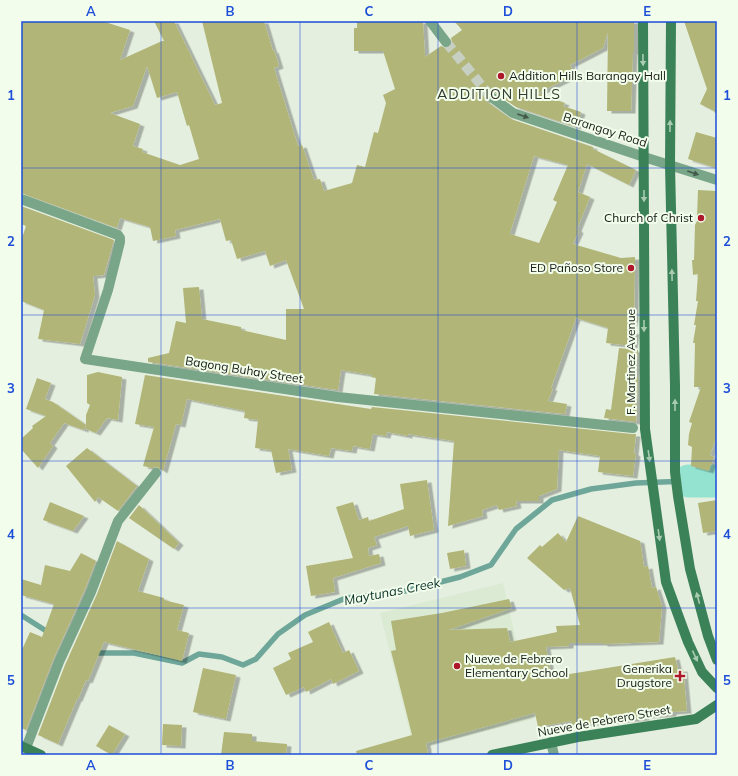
<svg xmlns="http://www.w3.org/2000/svg" width="738" height="776" font-family="Mulish,sans-serif">
  <style>
    .built { fill: #dbead2 }
    .lines { fill: none; stroke-linecap: round; stroke-linejoin: round }
    .stream { stroke: #6ea799; stroke-width: 5.5 }
    .river { stroke: #94e3d1; stroke-width: 33 }
    .building { fill: #b1b577; fill-rule: evenodd; filter: url(#shadow) }
    .street-tunnel { stroke: #c6cfc1; stroke-width: 10; stroke-dasharray: 10 5; stroke-linecap: butt }
    .lane { stroke: #79a588; stroke-width: 10 }
    .street { stroke: #79a588; stroke-width: 10 }
    .secondary { stroke: #3c8259; stroke-width: 10 }
    .oneway { fill: #a9ccb1 }
    .oneway2 { fill: #435949 }
    .grid { fill: none; stroke: #1d4ed8; stroke-width: 1; stroke-opacity: 0.55 }
    .poi-dot { fill: #ad182a; stroke: #f2fdec; stroke-width: 1.5 }
    .labels { text-anchor: middle; stroke-width: 4; stroke-linejoin: round; paint-order: stroke }
    .poi-label { font-size: 12px; fill: #171b15; stroke: #f2fdec; text-anchor: end }
    .street-label { font-size: 12px; fill: #171b15; stroke: #f2fdec }
    .water-label { font-size: 13px; font-style: italic; fill: #093029; stroke: #f2fdec }
    .quarter-label { font-size: 14px; letter-spacing: 1px; fill: #343c2f; stroke: #f2fdec }
    .neatline { fill: none; stroke: #1d4ed8; stroke-width: 1.5 }
    .grid-label { font-size: 13px; text-anchor: middle; font-weight: bold; fill: #1d4ed8 }
  </style>
  <defs>
    <filter id="shadow"><feDropShadow dx="4.5" dy="2.5" stdDeviation="0" flood-color="#0004"/></filter>
  </defs>
  <rect width="100%" height="100%" fill="#e5efdf"/>
  <polygon class="built" points="503,583 534,719 414,749 380,613"/>
  <g class="lines">
    <g class="stream">
      <polyline points="21,615 51,634"/>
      <polyline points="93,653 134,653 182,663 199,654 222,657 243,665 256,659 278,634 305,615 346,598 401,592 460,577 491,565 516,529 552,500 591,489 636,483 689,481"/>
    </g>
    <polyline class="river" points="689,481 717,481"/>
  </g>
  <g class="building">
    <path d="M21 21H102L130 30 120 60 162 41H164L154 21H174L215 105 222 103 202 21H264L273 51 274 50 279 66 274 68 298 146 302 145 314 180 320 179 324 191 352 183 357 165 365 167 374 132 378 133 386 103 383 95 395 89 383 51H354V28H357V21H423L425 57 441 46 446 48 450 47 452 42 451 38 462 30 454 21H634V52H633L631 111H607L608 32 603 48 570 65 575 75 538 93 565 103 563 106 581 112 576 127 516 107 491 90 485 92 484 96 486 101 511 119 593 147V149L636 170 629 185 587 164 578 192 590 197 577 229 579 231 573 244 621 258 635 257 634 318 631 331 635 332 633 346 606 343 608 328 576 318 551 388H553L548 401 567 404 565 414 374 394 376 378 371 377 372 375 341 370 338 390 148 362V358L169 353 176 321 186 323 183 288 199 287 202 319 241 327V330L286 340V309H304L286 260 270 266 265 251 237 259 231 240 226 241 220 219 175 230 176 236 153 241 150 227 120 218 117 228 21 193ZM147 66 157 98 177 92 187 126 189 125 199 159 180 165 142 152 143 149 133 146 140 124 110 113 133 106ZM534 156 568 165 553 200 557 202 539 243 510 234V233Z"/>
    <polygon points="684,21 717,21 717,112 715,113 714,111 700,104 707,89"/>
    <polygon points="696,132 717,138 717,168 688,159"/>
    <polygon points="698,190 717,191 717,435 710,455 714,457 709,471 691,466 692,447 688,445 689,434 692,423 689,422 701,387 694,387 695,343 693,343 696,325 694,325 698,301 696,301 698,274 693,275 692,260 694,260 695,225 698,219 697,218"/>
    <polygon points="21,206 114,240 104,275 93,276 95,295 80,344 38,339 44,310 21,301 21,241 26,226 21,224"/>
    <polygon points="619,348 638,350 635,377 638,377 636,422 604,418 606,409 611,410"/>
    <polygon points="98,372 122,377 118,420 107,418 96,433 86,429 86,415 90,405 87,403 87,375"/>
    <polygon points="145,375 371,409 372,407 632,434 636,434 634,453 636,454 633,476 598,472 600,456 559,450 557,489 539,496 539,501 516,501 517,506 499,510 497,505 482,510 483,516 448,526 454,441 408,434 408,436 387,432 386,436 373,434 370,449 353,446 352,451 331,448 329,456 288,449 292,470 276,473 271,450 255,448 258,420 244,418 245,411 187,399 181,425 176,424 163,471 157,467 152,468 143,466 154,427 135,424"/>
    <polygon points="37,378 51,383 45,399 53,402 86,425 84,430 64,423 50,443 53,446 38,468 21,449 21,439 33,428 32,426 46,416 26,409"/>
    <polygon points="87,448 137,486 118,511 98,497 95,502 66,466"/>
    <polygon points="427,480 434,530 410,536 408,526 374,537 377,545 368,548 369,556 379,554 381,563 333,578 335,592 311,596 306,566 353,558 336,507 353,502 359,520 368,517 369,521 404,509 400,484"/>
    <polygon points="717,500 717,531 703,533 698,503"/>
    <polygon points="50,502 84,516 73,531 43,520"/>
    <polygon points="139,505 179,543 174,549 129,518"/>
    <polygon points="578,516 640,541 644,567 648,566 652,588 656,587 662,606 659,642 603,644 603,643 569,643 569,646 546,647 551,677 675,657 678,670 683,669 687,711 672,712 672,714 645,716 645,718 572,725 572,721 538,727 535,713 426,743 428,755 357,755 356,751 412,735 391,651 396,650 391,621 442,613 509,599 512,608 448,630 507,628 510,642 557,632 556,626 580,625 570,588 564,590 527,558 540,545 542,547 558,533 566,542"/>
    <polygon points="117,541 149,559 138,591 164,598 164,600 184,605 177,630 189,633 182,661 104,642 88,681 86,680 78,699 77,699 58,744 38,735 65,665 97,594"/>
    <polygon points="464,550 466,566 450,569 447,553"/>
    <polygon points="81,553 96,561 85,589 53,660 26,730 21,728 21,652 30,632 42,637 54,604 21,595 21,579 41,585 45,565 70,571"/>
    <polygon points="329,622 343,653 349,650 359,671 333,684 331,679 306,692 304,687 286,695 273,668 291,659 288,653 313,642 308,632"/>
    <polygon points="203,668 236,675 226,719 193,712"/>
    <polygon points="163,724 182,725 181,746 162,745"/>
    <polygon points="109,725 125,734 112,755 96,746"/>
    <polygon points="224,732 252,734 252,741 287,744 286,755 221,755"/>
  </g>
  <g class="lines">
    <polyline class="street-tunnel" points="446,42 490,96"/>
    <g class="lane">
      <polyline points="551,742 554,755"/>
      <polyline points="26,748 59,662 91,592 118,521 156,473"/>
    </g>
    <g class="street">
      <polyline points="430,21 446,42"/>
      <polyline points="490,96 513,113 644,157 717,180"/>
      <polyline points="21,199 118,235 120,238 120,242 108,290 85,359 338,397 633,428"/>
    </g>
    <g class="secondary">
      <polyline points="643,21 645,429 666,582 688,642 702,672 717,688"/>
      <polyline points="671,21 670,165 675,386 675,472 678,496 690,569 708,636 717,660"/>
      <polyline points="21,746 41,755"/>
      <polyline points="492,755 578,737 696,719 717,705"/>
    </g>
  </g>
  <defs><path id="oneway-solid" d="M-6-.8H1V-3.2L6.5 0L1 3.2V.8H-6Z"/></defs>
  <g class="oneway">
    <use href="#oneway-solid" transform="translate(643 60) rotate(89)"/>
    <use href="#oneway-solid" transform="translate(670 126) rotate(-89)"/>
    <use href="#oneway-solid" transform="translate(644 196) rotate(90)"/>
    <use href="#oneway-solid" transform="translate(672 275) rotate(-91)"/>
    <use href="#oneway-solid" transform="translate(644 326) rotate(90)"/>
    <use href="#oneway-solid" transform="translate(675 405) rotate(-90)"/>
    <use href="#oneway-solid" transform="translate(649 456) rotate(82)"/>
    <use href="#oneway-solid" transform="translate(659 535) rotate(82)"/>
    <use href="#oneway-solid" transform="translate(698 598) rotate(-105)"/>
    <use href="#oneway-solid" transform="translate(695 656) rotate(65)"/>
  </g>
  <g class="oneway2">
    <use href="#oneway-solid" transform="translate(523 116) rotate(19)"/>
    <use href="#oneway-solid" transform="translate(693 173) rotate(19)"/>
  </g>
  <path class="grid" d="M161 21V755M300 21V755M438 21V755M577 21V755M21 168H717M21 315H717M21 461H717M21 608H717"/>
  <g class="poi-dot">
    <circle cx="501" cy="76" r="4"/>
    <circle cx="701" cy="218" r="4"/>
    <circle cx="631" cy="268" r="4"/>
    <circle cx="457" cy="666" r="4"/>
    <path d="M678 670h4v4h4v4h-4v4h-4v-4h-4v-4h4z"/>
  </g>
  <g class="labels">
    <g class="poi-label">
      <text x="509" y="80" text-anchor="start">Addition Hills Barangay Hall</text>
      <text x="693" y="222">Church of Christ</text>
      <text x="623" y="272">ED Pañoso Store</text>
      <text x="465" y="663" text-anchor="start">Nueve de Febrero<tspan x="465" dy="14">Elementary School</tspan></text>
      <text x="672" y="673">Generika<tspan x="672" dy="14">Drugstore</tspan></text>
    </g>
    <g class="street-label">
      <text transform="translate(605 130) rotate(18)" y="4">Barangay Road</text>
      <text transform="translate(631 362) rotate(-90)" y="4">F. Martinez Avenue</text>
      <text transform="translate(244 370) rotate(9)" y="4">Bagong Buhay Street</text>
      <text transform="translate(604 721) rotate(-10)" y="4">Nueve de Pebrero Street</text>
    </g>
    <g class="water-label">
      <text transform="translate(392 591) rotate(-11)" y="5">Maytunas Creek</text>
    </g>
    <g class="quarter-label">
      <text x="499" y="99">ADDITION HILLS</text>
    </g>
  </g>
  <rect width="738" height="776" fill="none" stroke="#f2fdec" stroke-width="44"/>
  <rect x="22" y="22" width="694" height="732" class="neatline"/>
  <g class="grid-label">
    <text x="91" y="16">A</text>
    <text x="230" y="16">B</text>
    <text x="369" y="16">C</text>
    <text x="508" y="16">D</text>
    <text x="647" y="16">E</text>
    <text x="11" y="100">1</text>
    <text x="727" y="100">1</text>
    <text x="11" y="246">2</text>
    <text x="727" y="246">2</text>
    <text x="11" y="393">3</text>
    <text x="727" y="393">3</text>
    <text x="11" y="539">4</text>
    <text x="727" y="539">4</text>
    <text x="11" y="685">5</text>
    <text x="727" y="685">5</text>
    <text x="91" y="770">A</text>
    <text x="230" y="770">B</text>
    <text x="369" y="770">C</text>
    <text x="508" y="770">D</text>
    <text x="647" y="770">E</text>
  </g>
</svg>
